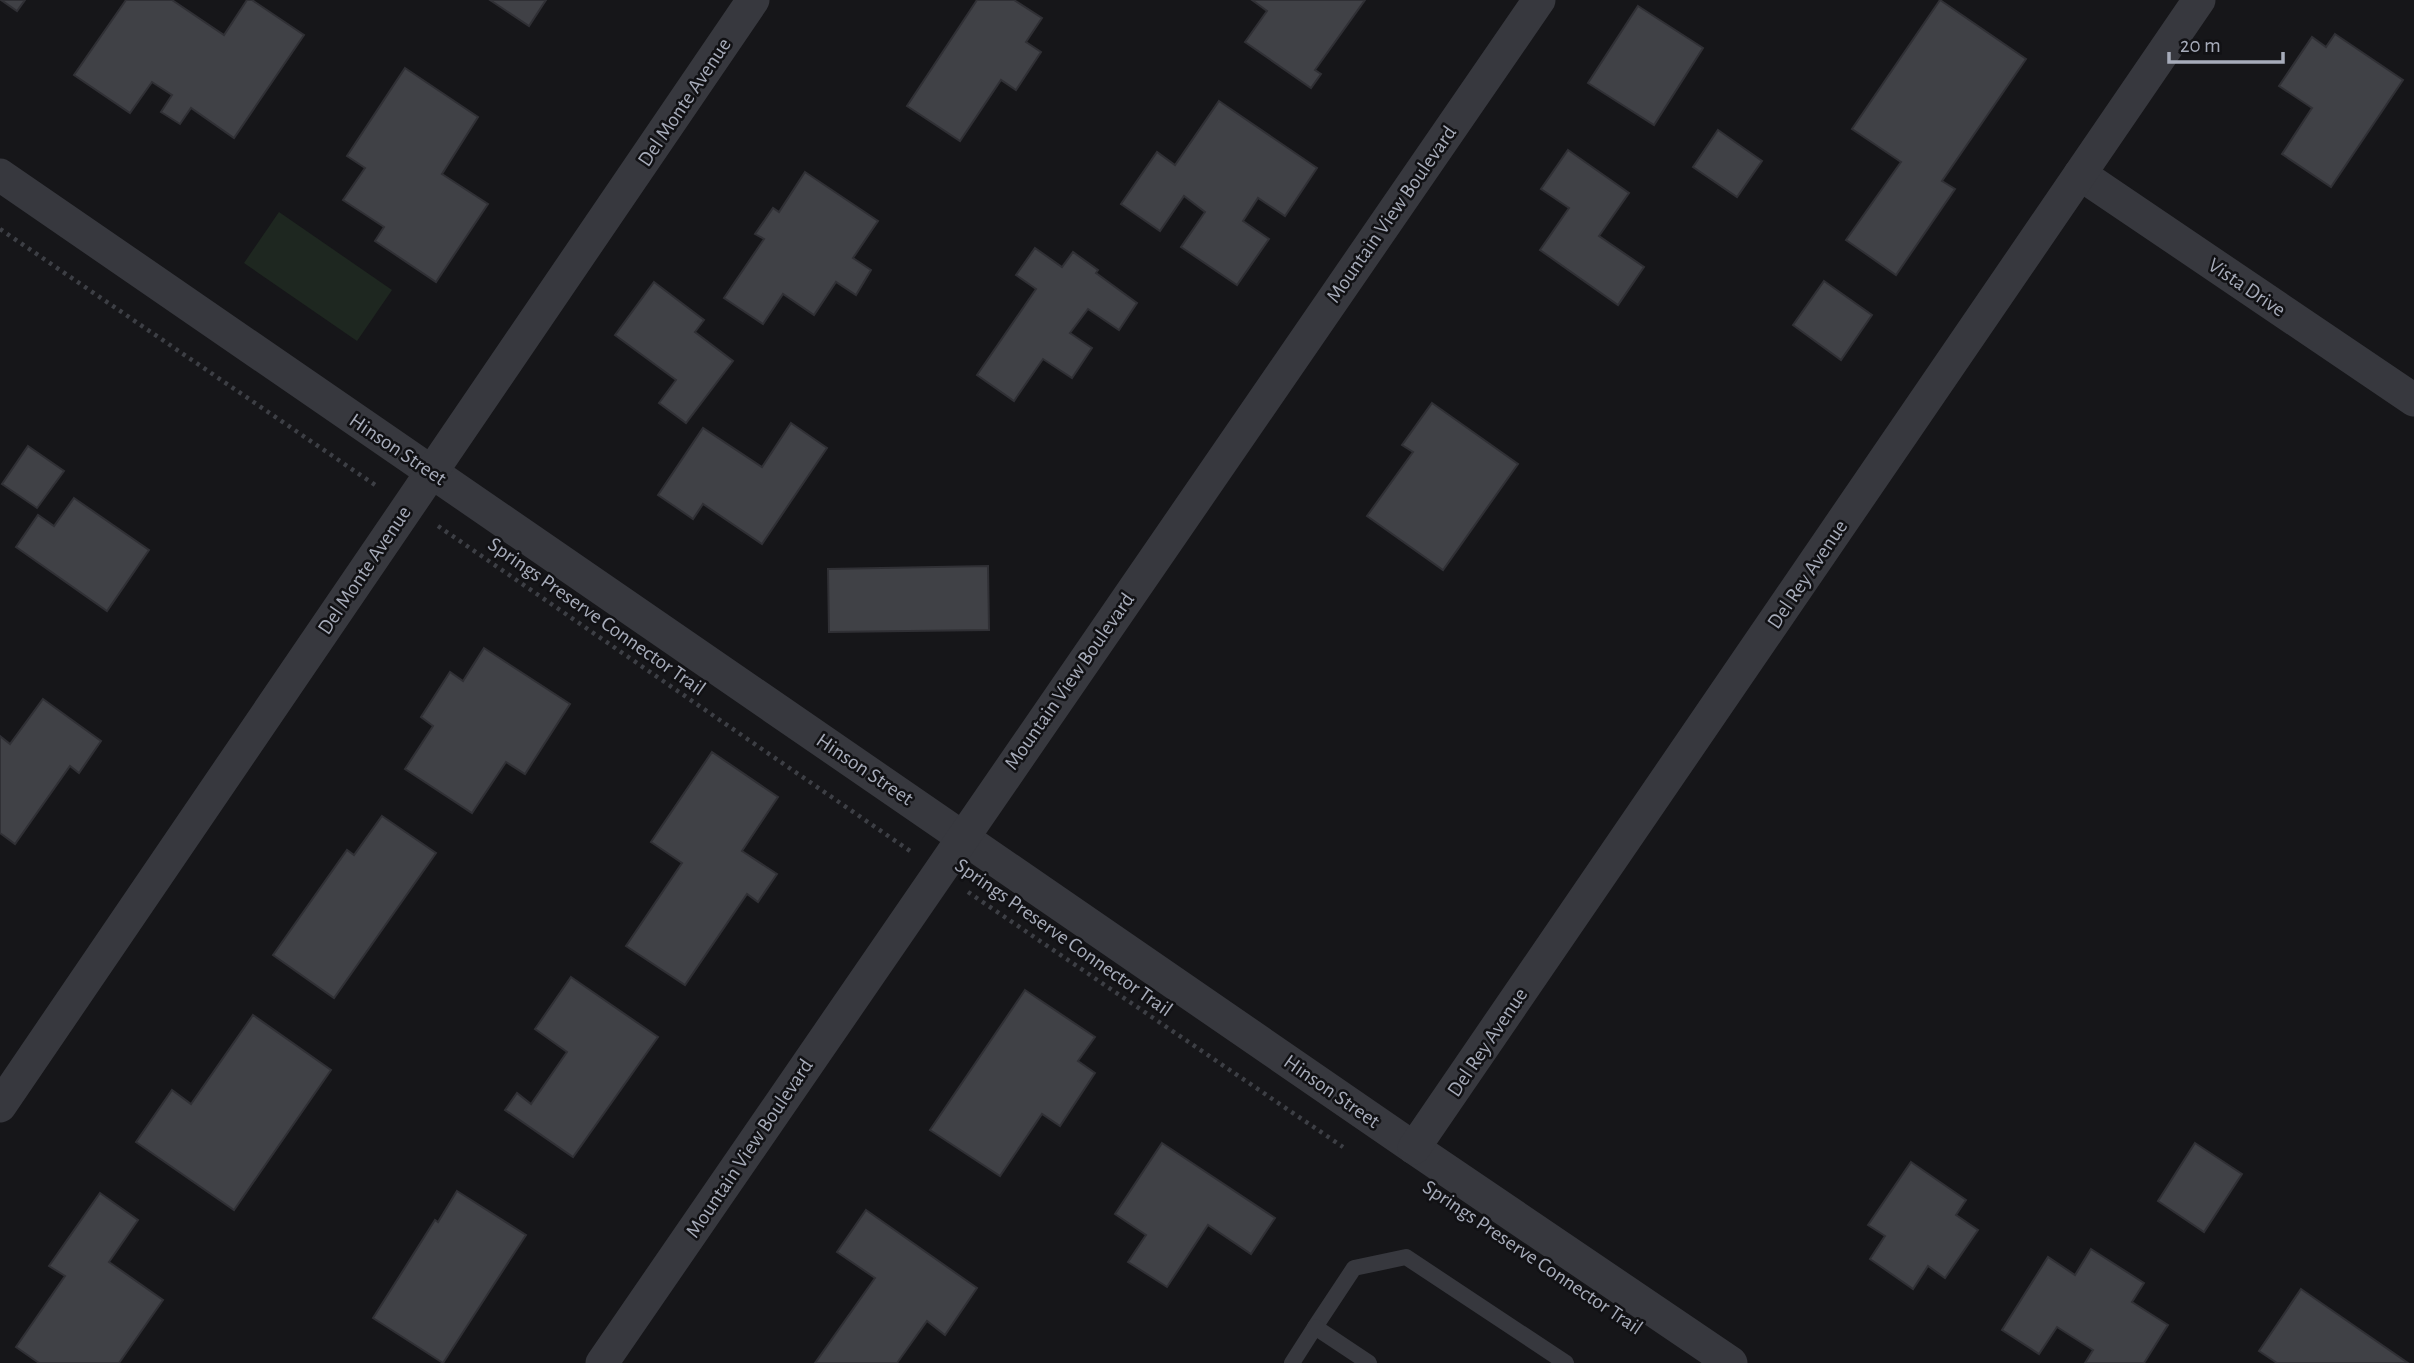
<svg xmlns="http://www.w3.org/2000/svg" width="2414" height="1363" font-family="'Alegreya Sans',sans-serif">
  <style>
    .green { fill: #1e2720 }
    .building { fill: #404146; stroke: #303035; stroke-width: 2 }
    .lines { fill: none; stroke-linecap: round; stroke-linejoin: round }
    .path { stroke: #3d3f45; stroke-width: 4.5; stroke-dasharray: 3.5 5; stroke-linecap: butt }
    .lane { stroke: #37383e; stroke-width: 16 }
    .street { stroke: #37383e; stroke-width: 33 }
    .labels { text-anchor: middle; stroke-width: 5; stroke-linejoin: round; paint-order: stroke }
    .street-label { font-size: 21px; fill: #a7acba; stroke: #111114 }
  </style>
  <rect width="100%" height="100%" fill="#161619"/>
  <polygon class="green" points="279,212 392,290 357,341 244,263"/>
  <g class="building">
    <polygon points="1,0 25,0 17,11"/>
    <polygon points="126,0 172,0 224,35 247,0 252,0 304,35 234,138 191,108 180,124 161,112 172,95 152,82 130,113 74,75"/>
    <polygon points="490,0 546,0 529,26"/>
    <polygon points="977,0 1014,0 1042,18 1026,42 1041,52 1016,90 1001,80 960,141 907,106"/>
    <polygon points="1252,0 1365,0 1315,70 1321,74 1311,88 1245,42 1267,11"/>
    <polygon points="1940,0 2026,59 1942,181 1955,189 1896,275 1846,240 1901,162 1852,129"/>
    <polygon points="1638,6 1703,48 1654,125 1588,83"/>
    <polygon points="2335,34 2403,80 2331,187 2282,154 2312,108 2279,86 2312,37 2326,47"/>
    <polygon points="405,68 478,117 442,174 488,204 436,282 375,241 384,227 343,200 365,168 347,156"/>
    <polygon points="1219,101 1317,168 1285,216 1258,198 1243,221 1269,239 1237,285 1181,247 1205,212 1184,196 1160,231 1121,204 1157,152 1175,165"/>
    <polygon points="1718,130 1762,161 1737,197 1693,167"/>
    <polygon points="1568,150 1629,193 1599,236 1644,267 1618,305 1540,250 1569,208 1541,189"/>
    <polygon points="805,172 878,221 853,258 871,270 856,295 836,282 814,315 783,294 763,324 724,298 764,239 755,234 773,208 779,212"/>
    <polygon points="1035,248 1062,267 1073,252 1098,270 1096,273 1137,303 1119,330 1088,309 1070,333 1092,348 1072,378 1043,359 1014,401 977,375 1036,289 1016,275"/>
    <polygon points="1824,281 1872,315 1841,360 1793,325"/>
    <polygon points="654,282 704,320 695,332 733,361 686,423 659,403 676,380 615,335"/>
    <polygon points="1432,403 1518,464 1443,570 1367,516 1413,452 1402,445"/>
    <polygon points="791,423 827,448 762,544 703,504 693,519 658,495 703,428 762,467"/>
    <polygon points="28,446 64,471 37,508 2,484"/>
    <polygon points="74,498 149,550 107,611 16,547 38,515 54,526"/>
    <polygon points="988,566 989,630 829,632 828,569"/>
    <polygon points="484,648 570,704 525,774 506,762 472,813 405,769 433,726 421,717 450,672 463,681"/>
    <polygon points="43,699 101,741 79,773 70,766 15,844 0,833 0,736 10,744"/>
    <polygon points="712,752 778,797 742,851 777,874 758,902 747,894 685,985 626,946 682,863 651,842"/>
    <polygon points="382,816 436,853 334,998 273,955 347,850 354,855"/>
    <polygon points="571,977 658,1037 573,1157 505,1110 517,1093 531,1104 567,1052 535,1029"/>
    <polygon points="1025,990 1095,1037 1078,1061 1095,1073 1060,1126 1042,1114 1000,1176 930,1130"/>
    <polygon points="253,1015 331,1070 234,1210 136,1142 172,1090 191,1104"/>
    <polygon points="1162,1143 1275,1218 1251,1254 1208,1225 1167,1287 1128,1262 1146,1235 1115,1214"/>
    <polygon points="2195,1143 2242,1174 2204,1232 2158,1201"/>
    <polygon points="1911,1162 1966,1200 1956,1215 1978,1230 1945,1278 1928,1266 1913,1289 1870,1259 1885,1236 1868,1225"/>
    <polygon points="457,1191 526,1235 443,1363 373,1318 435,1220 438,1222"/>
    <polygon points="100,1193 138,1220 109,1262 163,1300 119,1363 39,1363 16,1347 65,1276 49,1266"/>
    <polygon points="866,1210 977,1288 945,1335 927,1321 897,1363 815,1363 875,1278 837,1252"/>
    <polygon points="2091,1249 2144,1283 2132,1302 2168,1325 2144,1363 2085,1363 2093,1350 2057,1327 2039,1354 2002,1330 2048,1257 2075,1275"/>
    <polygon points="2301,1289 2408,1363 2277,1363 2259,1351"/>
  </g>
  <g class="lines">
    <g class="path">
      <polyline points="0,229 378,487"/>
      <polyline points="438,526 910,851"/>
      <polyline points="968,892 1343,1147"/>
    </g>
    <g class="lane">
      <polyline points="1315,1327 1354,1268 1406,1257 1566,1363"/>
      <polyline points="1292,1363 1315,1327 1369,1363"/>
    </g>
    <g class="street">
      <polyline points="2080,174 2414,400"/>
      <polyline points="0,175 1414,1148 1731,1363"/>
      <polyline points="0,1106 753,0"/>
      <polyline points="1414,1148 2199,0"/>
      <polyline points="602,1363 1539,0"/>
    </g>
  </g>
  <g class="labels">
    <g class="street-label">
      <text transform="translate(684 102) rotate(-56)" y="7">Del Monte Avenue</text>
      <text transform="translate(1391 214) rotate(-55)" y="7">Mountain View Boulevard</text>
      <text transform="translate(2247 287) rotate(34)" y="7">Vista Drive</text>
      <text transform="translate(398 449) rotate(34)" y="7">Hinson Street</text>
      <text transform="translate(364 570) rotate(-56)" y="7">Del Monte Avenue</text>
      <text transform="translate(1807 574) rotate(-56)" y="7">Del Rey Avenue</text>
      <text transform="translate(597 616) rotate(35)" y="7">Springs Preserve Connector Trail</text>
      <text transform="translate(1069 681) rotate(-55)" y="7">Mountain View Boulevard</text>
      <text transform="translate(865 769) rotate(34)" y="7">Hinson Street</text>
      <text transform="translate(1064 937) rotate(35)" y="7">Springs Preserve Connector Trail</text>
      <text transform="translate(1487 1042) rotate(-56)" y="7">Del Rey Avenue</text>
      <text transform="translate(1332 1091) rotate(35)" y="7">Hinson Street</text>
      <text transform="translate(749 1148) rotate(-56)" y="7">Mountain View Boulevard</text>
      <text transform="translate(1533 1257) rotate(34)" y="7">Springs Preserve Connector Trail</text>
    </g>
  </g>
  <path d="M2169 52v10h114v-10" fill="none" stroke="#a7acba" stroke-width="3.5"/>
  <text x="2180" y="52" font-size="21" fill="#a7acba" stroke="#111114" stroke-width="5" paint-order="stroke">20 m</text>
</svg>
